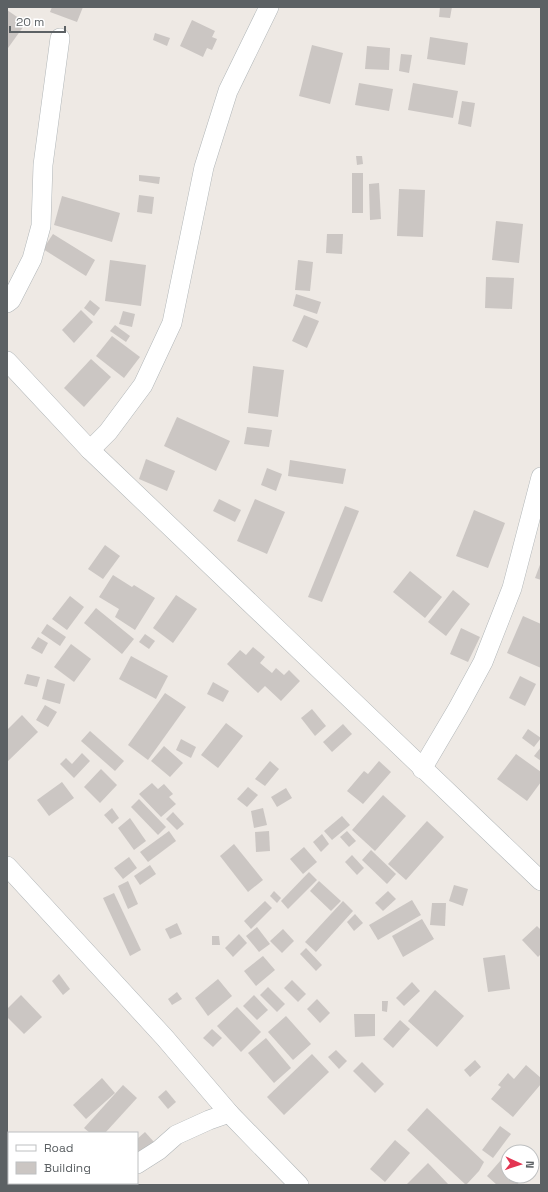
<svg xmlns="http://www.w3.org/2000/svg" width="548" height="1192" font-family="'Space Grotesk',sans-serif">
  <style>
    .building { fill: #cbc6c3 }
    .lines { fill: none; stroke-linecap: round; stroke-linejoin: round }
    .street-casing { stroke: #b1b6b8; stroke-width: 20 }
    .street { stroke: #fff; stroke-width: 19 }
  </style>
  <rect width="100%" height="100%" fill="#eee9e4"/>
  <g class="building">
    <polygon points="52,7 83,7 77,22 50,12"/>
    <polygon points="440,7 452,7 450,18 439,17"/>
    <polygon points="7,10 26,23 8,48 7,47"/>
    <polygon points="192,20 215,31 212,37 217,39 212,50 207,48 203,57 180,46"/>
    <polygon points="155,33 170,38 167,46 153,40"/>
    <polygon points="430,37 468,43 465,65 427,59"/>
    <polygon points="312,45 343,53 330,104 299,96"/>
    <polygon points="367,46 390,48 389,70 365,69"/>
    <polygon points="401,54 412,55 409,73 399,71"/>
    <polygon points="359,83 393,89 389,111 355,105"/>
    <polygon points="413,83 458,91 453,118 408,110"/>
    <polygon points="462,101 475,103 471,127 458,124"/>
    <polygon points="356,156 362,156 363,164 357,165"/>
    <rect x="352" y="173" width="11" height="40"/>
    <polygon points="139,175 160,177 159,184 139,181"/>
    <polygon points="379,183 381,219 370,220 369,184"/>
    <polygon points="399,189 425,190 423,237 397,236"/>
    <polygon points="139,195 154,197 152,214 137,212"/>
    <polygon points="62,196 120,213 112,242 54,225"/>
    <polygon points="496,221 523,224 519,263 492,260"/>
    <polygon points="53,234 95,260 86,276 43,249"/>
    <polygon points="327,234 343,234 342,254 326,253"/>
    <polygon points="110,260 146,265 141,306 105,301"/>
    <polygon points="298,260 313,262 310,291 295,290"/>
    <polygon points="486,277 514,278 512,309 485,308"/>
    <polygon points="296,294 321,302 317,314 293,306"/>
    <polygon points="90,300 100,308 94,316 84,308"/>
    <polygon points="81,310 93,322 74,343 62,330"/>
    <polygon points="123,311 135,314 132,327 119,324"/>
    <polygon points="304,315 319,321 307,348 292,341"/>
    <polygon points="115,325 130,336 126,342 110,331"/>
    <polygon points="112,336 140,357 124,378 96,356"/>
    <polygon points="91,359 111,377 84,407 64,388"/>
    <polygon points="253,366 284,370 278,417 248,413"/>
    <polygon points="177,417 230,441 216,471 164,446"/>
    <polygon points="247,427 272,430 269,447 244,444"/>
    <polygon points="146,459 175,471 167,491 139,479"/>
    <polygon points="290,460 346,469 343,484 288,476"/>
    <polygon points="267,468 282,474 276,491 261,485"/>
    <polygon points="219,499 241,510 235,522 213,511"/>
    <polygon points="255,499 285,512 267,554 237,541"/>
    <polygon points="345,506 359,511 322,602 308,597"/>
    <polygon points="474,510 505,523 488,568 456,556"/>
    <polygon points="105,545 120,556 103,579 88,569"/>
    <polygon points="541,562 541,580 535,578"/>
    <polygon points="410,571 442,597 425,618 393,592"/>
    <polygon points="113,575 132,587 134,585 155,598 135,630 115,617 119,609 99,597"/>
    <polygon points="453,590 470,604 446,636 428,622"/>
    <polygon points="176,595 197,609 173,643 153,628"/>
    <polygon points="70,596 84,607 67,630 52,619"/>
    <polygon points="96,608 134,639 122,654 84,623"/>
    <polygon points="523,616 541,624 541,668 507,653"/>
    <polygon points="47,624 66,637 60,646 41,633"/>
    <polygon points="461,628 480,637 468,662 450,654"/>
    <polygon points="145,634 155,641 149,649 139,642"/>
    <polygon points="38,637 48,643 42,654 31,648"/>
    <polygon points="71,644 91,659 74,682 54,667"/>
    <polygon points="253,647 265,657 260,663 272,673 276,668 284,675 289,670 300,681 281,701 265,686 258,693 227,664 240,650 246,655"/>
    <polygon points="131,656 168,676 156,699 119,679"/>
    <polygon points="27,674 40,677 37,687 24,684"/>
    <polygon points="520,676 536,684 525,706 509,698"/>
    <polygon points="47,679 65,684 60,704 42,699"/>
    <polygon points="213,682 229,691 223,702 207,694"/>
    <polygon points="165,693 186,707 148,760 128,745"/>
    <polygon points="45,705 57,712 48,727 36,720"/>
    <polygon points="312,709 326,726 315,736 301,718"/>
    <polygon points="22,715 38,732 7,762 7,730"/>
    <polygon points="226,723 243,736 218,768 201,755"/>
    <polygon points="343,724 352,734 332,752 323,742"/>
    <polygon points="528,729 541,738 534,747 522,738"/>
    <polygon points="90,731 124,761 115,771 81,741"/>
    <polygon points="181,739 196,747 191,758 176,750"/>
    <polygon points="164,746 183,763 170,777 151,761"/>
    <polygon points="541,747 541,761 534,756"/>
    <polygon points="82,753 90,761 74,778 60,764 66,758 72,764"/>
    <polygon points="516,754 541,772 541,782 527,801 497,779"/>
    <polygon points="270,761 279,769 265,786 255,779"/>
    <polygon points="379,761 391,772 363,804 347,791 364,771 368,774"/>
    <polygon points="101,769 117,785 100,803 84,787"/>
    <polygon points="62,782 74,798 49,816 37,800"/>
    <polygon points="152,783 158,789 164,784 173,794 169,797 176,804 161,817 139,794"/>
    <polygon points="248,787 258,795 247,807 237,799"/>
    <polygon points="286,788 292,798 277,807 271,797"/>
    <polygon points="383,795 406,816 375,851 352,830"/>
    <polygon points="139,799 166,827 158,835 131,807"/>
    <polygon points="112,808 119,818 112,824 104,815"/>
    <polygon points="263,808 267,825 254,828 251,811"/>
    <polygon points="173,812 184,824 177,830 166,819"/>
    <polygon points="342,816 350,825 332,840 324,831"/>
    <polygon points="130,818 146,841 134,850 118,828"/>
    <polygon points="427,821 444,837 406,880 388,864"/>
    <polygon points="169,831 176,841 148,862 140,852"/>
    <polygon points="269,831 270,851 256,852 255,832"/>
    <polygon points="347,831 356,841 349,847 340,837"/>
    <polygon points="322,834 329,844 321,852 313,842"/>
    <polygon points="234,844 263,880 248,892 220,856"/>
    <polygon points="304,847 317,862 303,874 290,859"/>
    <polygon points="371,850 396,874 387,884 362,860"/>
    <polygon points="352,855 364,868 357,875 345,862"/>
    <polygon points="129,857 137,868 123,879 114,868"/>
    <polygon points="150,865 156,874 140,885 134,876"/>
    <polygon points="309,872 317,880 288,909 281,901"/>
    <polygon points="128,881 138,904 128,909 118,886"/>
    <polygon points="319,881 341,901 331,911 310,891"/>
    <polygon points="454,885 468,889 463,906 449,901"/>
    <polygon points="274,891 281,898 277,903 270,896"/>
    <polygon points="388,891 396,899 383,911 375,903"/>
    <polygon points="114,893 141,950 130,956 103,898"/>
    <polygon points="412,900 421,915 378,940 369,925"/>
    <polygon points="265,901 272,908 251,929 244,921"/>
    <polygon points="343,901 353,911 316,952 305,942"/>
    <polygon points="432,903 446,903 445,926 430,925"/>
    <polygon points="355,914 363,923 354,931 347,922"/>
    <polygon points="422,919 434,939 403,957 392,936"/>
    <polygon points="177,923 182,934 170,939 165,929"/>
    <polygon points="537,926 541,930 541,954 538,957 522,940"/>
    <polygon points="257,927 270,944 259,952 246,936"/>
    <polygon points="283,929 294,941 282,953 270,941"/>
    <polygon points="239,934 247,943 233,957 225,948"/>
    <polygon points="212,936 219,936 220,945 212,945"/>
    <polygon points="306,948 322,965 316,971 300,954"/>
    <polygon points="505,955 510,989 488,992 483,958"/>
    <polygon points="263,956 275,970 256,986 244,971"/>
    <polygon points="59,974 70,989 63,995 52,981"/>
    <polygon points="218,979 232,996 208,1016 195,998"/>
    <polygon points="292,980 306,994 298,1002 284,988"/>
    <polygon points="412,982 420,991 404,1006 396,998"/>
    <polygon points="268,987 285,1004 277,1012 260,995"/>
    <polygon points="435,990 464,1016 437,1047 408,1021"/>
    <polygon points="177,992 182,999 172,1005 168,999"/>
    <polygon points="21,995 42,1017 24,1034 7,1017 7,1009"/>
    <polygon points="254,995 268,1010 257,1020 243,1006"/>
    <polygon points="317,999 330,1013 320,1023 307,1009"/>
    <polygon points="382,1001 388,1001 387,1012 382,1011"/>
    <polygon points="237,1007 261,1032 241,1052 217,1026"/>
    <polygon points="354,1014 375,1014 375,1036 355,1037"/>
    <polygon points="286,1016 311,1044 293,1060 268,1032"/>
    <polygon points="400,1020 410,1029 393,1048 383,1039"/>
    <polygon points="212,1029 222,1038 213,1047 203,1038"/>
    <polygon points="266,1038 291,1068 274,1083 248,1053"/>
    <polygon points="336,1050 347,1061 339,1069 328,1057"/>
    <polygon points="312,1054 329,1072 284,1115 267,1097"/>
    <polygon points="475,1060 481,1067 470,1077 464,1070"/>
    <polygon points="362,1062 384,1084 375,1093 353,1071"/>
    <polygon points="526,1065 541,1078 541,1084 513,1117 491,1099 501,1087 498,1085 508,1073 514,1079"/>
    <polygon points="102,1078 115,1093 86,1119 73,1105"/>
    <polygon points="123,1085 137,1098 105,1133 90,1133 84,1128"/>
    <polygon points="166,1090 176,1102 168,1109 158,1097"/>
    <polygon points="427,1108 484,1162 479,1171 466,1185 407,1130"/>
    <polygon points="500,1126 511,1134 493,1158 482,1150"/>
    <polygon points="145,1132 154,1142 137,1157 137,1139"/>
    <polygon points="395,1140 410,1153 385,1182 370,1169"/>
    <polygon points="501,1160 508,1167 508,1176 518,1176 522,1179 517,1185 497,1185 487,1176"/>
    <polygon points="428,1163 448,1184 447,1185 406,1185"/>
    <polygon points="7,1166 9,1168 9,1183 23,1183 25,1185 7,1185"/>
  </g>
  <g class="lines">
    <defs>
      <g id="street">
        <polyline points="7,303 11,300 32,259 41,226 43,165 60,38"/>
        <polyline points="7,361 90,450 541,881"/>
        <polyline points="90,450 108,432 143,385 172,323 204,167 228,91 269,7"/>
        <polyline points="422,769 458,708 483,662 512,588 541,477"/>
        <polyline points="7,866 165,1038 229,1113 299,1185"/>
        <polyline points="137,1164 159,1150 176,1135 209,1120 229,1113"/>
        <polyline points="119,1185 121,1183"/>
      </g>
    </defs>
    <use href="#street" class="street-casing"/>
    <use href="#street" class="street"/>
  </g>
  <rect width="548" height="1192" fill="none" stroke="#5c6164" stroke-width="16"/>
  <rect x="8" y="1132" width="130" height="52" fill="#ffffff" stroke="#bec0c1"/>
  <rect x="16" y="1145" width="20" height="6" fill="#ffffff" stroke="#bec0c1"/>
  <text x="44" y="1152" font-size="12" fill="#5c6164">Road</text>
  <rect x="16" y="1162" width="20" height="12" fill="#cbc6c3" stroke="#bec0c1"/>
  <text x="44" y="1172" font-size="12" fill="#5c6164">Building</text>
  <g transform="translate(520 1164) rotate(93)"><circle r="19" fill="#ffffff" stroke="#bec0c1"/>
  <path d="M0-3L7 15L0 10L-7 15Z" fill="#e33451"/>
  <text y="-6" font-size="11" font-weight="bold" text-anchor="middle" fill="#5c6164">N</text>
  </g>
  <path d="M10 26v6h55v-6" fill="none" stroke="#5c6164" stroke-width="2"/>
  <text x="16" y="26" font-size="12" fill="#5c6164" stroke="#ffffff" stroke-width="3" paint-order="stroke">20 m</text>
</svg>
